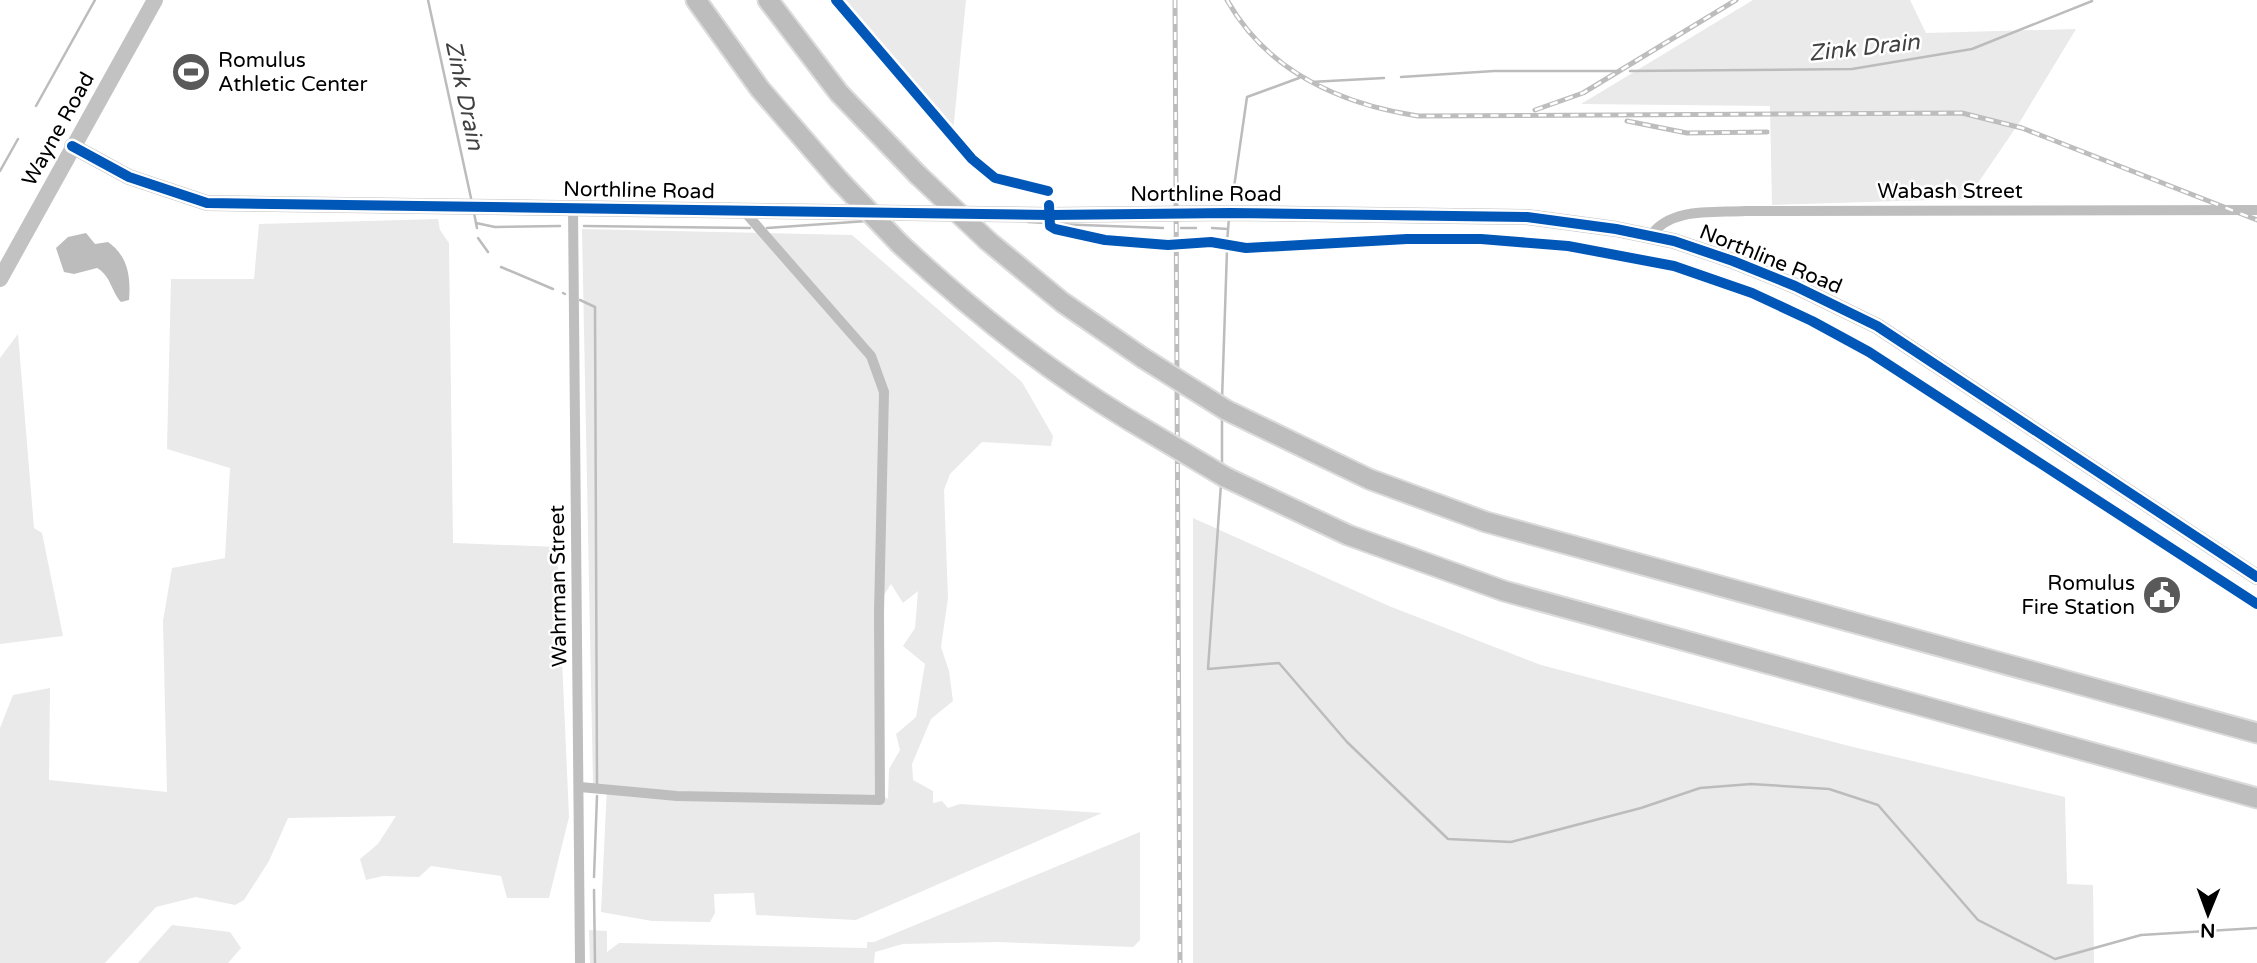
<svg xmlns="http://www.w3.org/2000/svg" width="2257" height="963" font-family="'Varela Round',sans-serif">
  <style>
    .green { fill: #eaeaea; fill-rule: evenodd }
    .water { fill: #bcbcbc }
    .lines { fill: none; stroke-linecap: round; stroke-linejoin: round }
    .stream { stroke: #bcbcbc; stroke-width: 2.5 }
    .highway-casing { stroke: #dbdbdb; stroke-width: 23 }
    .street { stroke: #bebebe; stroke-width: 10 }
    .secondary { stroke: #c2c2c2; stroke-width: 16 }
    .highway { stroke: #bdbdbd; stroke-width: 19 }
    .rail-casing { stroke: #bdbdbd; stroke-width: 5 }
    .rail { stroke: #fff; stroke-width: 2.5; stroke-dasharray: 8; stroke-linecap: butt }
    .highway-bridge-casing { stroke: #dbdbdb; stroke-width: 23; stroke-linecap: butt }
    .highway-bridge { stroke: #bdbdbd; stroke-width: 19 }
    .cycleway-casing { stroke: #fff; stroke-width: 15 }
    .cycleway { stroke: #0057b8; stroke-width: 10 }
    .labels { text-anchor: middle; stroke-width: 5; stroke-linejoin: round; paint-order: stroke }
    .poi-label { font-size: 21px; fill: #000; stroke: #fff; text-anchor: start }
    .street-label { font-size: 21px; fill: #000; stroke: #fff }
    .water-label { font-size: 23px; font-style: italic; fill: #414141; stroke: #fff }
  </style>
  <rect width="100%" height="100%" fill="#fff"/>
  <g class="green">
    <polygon points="846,0 966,0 953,132"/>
    <polygon points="1753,0 1910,0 1926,33 2076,29 2021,120 1967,199 1772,205 1770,106 1581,104"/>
    <polygon points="438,219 440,230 449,243 453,543 557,547 569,817 549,898 507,898 501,876 431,866 419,877 383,876 366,880 360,859 378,844 396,816 288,818 269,861 244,900 235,905 196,897 156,907 105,963 0,963 0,728 13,695 50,688 49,780 167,792 163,621 172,568 225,558 230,468 167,449 171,279 254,279 259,224"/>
    <path d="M582 229 852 235 1022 382 1053 436 1051 446 982 442 950 474 944 490 948 598 941 647 949 671 953 701 931 719 912 764 913 780 933 791V803L942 801 948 808 960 804 1102 813 856 920 756 915 754 893 714 894 715 913 710 922 652 921 601 912 607 787 593 784ZM891 584 903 603 918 591 915 628 903 646 925 664 916 717 896 734 900 750 889 769 888 799 875 791 878 604Z"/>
    <polygon points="18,334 34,528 42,533 63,636 0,644 0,358"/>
    <polygon points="1193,518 1389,606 1541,665 1849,746 2065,797 2067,884 2093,885 2094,963 1193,963"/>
    <polygon points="1140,832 1140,940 1133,947 996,942 903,944 875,952 874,963 590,963 589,930 607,931 607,952 619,943 867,948 867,942 874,942"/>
    <polygon points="172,925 230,932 241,948 228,963 138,963"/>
  </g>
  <path class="water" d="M86 233 95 244 108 242C128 256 131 277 129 300L121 302C111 291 111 276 97 268L74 274 64 272 56 248 68 237Z"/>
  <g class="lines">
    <g class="stream">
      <polyline points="428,0 471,198"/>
      <polyline points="1630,71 1852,69 1972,49 2092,1"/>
      <polyline points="1401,77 1494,71 1616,71"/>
      <polyline points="1311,82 1384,78"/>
      <polyline points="36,106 95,0"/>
      <polyline points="0,171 18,139"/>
      <polyline points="1232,201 1247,97 1299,78"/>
      <polyline points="474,213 477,228"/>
      <polyline points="1028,222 1045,223"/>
      <polyline points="476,223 495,227 560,226"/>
      <polyline points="1055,224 1163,228"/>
      <polyline points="584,226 750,228"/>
      <polyline points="767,228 867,221"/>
      <polyline points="1181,228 1196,228"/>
      <polyline points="1212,228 1228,229"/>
      <polyline points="478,238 488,252"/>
      <polyline points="1227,242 1229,218"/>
      <polyline points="501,267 553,289"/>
      <polyline points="563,293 565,294"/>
      <polyline points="580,300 595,307 597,785"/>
      <polyline points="1222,400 1227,250"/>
      <polyline points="1222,466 1222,417"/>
      <polyline points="1221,484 1208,669 1279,663 1347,742 1448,839 1511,842 1641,808 1700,788 1751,784 1829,789 1878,805 1978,920 2055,959 2141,935 2257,928"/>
      <polyline points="594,877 597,796"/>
      <polyline points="594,890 595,963"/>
    </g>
    <defs>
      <g id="highway">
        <polyline points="696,0 760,89 838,179"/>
        <polyline points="768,0 839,93 918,175"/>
        <polyline points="988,241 1062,302 1143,358"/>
        <path d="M900 244C971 310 1046 370 1129 420"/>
        <polyline points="1226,410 1369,479 1486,522 2257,733"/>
        <polyline points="1225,477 1348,535 1504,591 2257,798"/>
      </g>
    </defs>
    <use href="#highway" class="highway-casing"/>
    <g class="street">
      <polyline points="573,208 580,963"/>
      <path d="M1651 235C1672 207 1714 213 1745 211L2257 210"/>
      <polyline points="580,787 677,796 880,800 879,613 884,392 871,356 743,210"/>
    </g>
    <g class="secondary">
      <polyline points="72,146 129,177 207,203 1050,215 1230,213 1527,217 1616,229 1674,241 1733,261 1795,286 1877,326 2257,577"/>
      <polyline points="0,279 155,0"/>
    </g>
    <use href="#highway" class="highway"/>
    <defs>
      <g id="rail">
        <polyline points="1175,0 1180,963"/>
        <path d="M1227 0C1267 71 1340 104 1418 116L1962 113 2022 128 2257 220"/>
        <polyline points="1535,110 1583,93 1736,0"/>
        <polyline points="1627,121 1687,133 1767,132"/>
      </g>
    </defs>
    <use href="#rail" class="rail-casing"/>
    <use href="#rail" class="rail"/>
    <defs>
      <g id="highway-bridge">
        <polyline points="918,175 988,241"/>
        <polyline points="838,179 900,244"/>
        <polyline points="1143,358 1226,410"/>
        <polyline points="1129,420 1225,477"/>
      </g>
    </defs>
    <use href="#highway-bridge" class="highway-bridge-casing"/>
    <use href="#highway-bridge" class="highway-bridge"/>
    <defs>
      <g id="cycleway">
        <polyline points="836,0 972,159 995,178 1048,191"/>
        <polyline points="72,146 129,177 207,203 1050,215 1230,213 1527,217 1616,229 1674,241 1733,261 1795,286 1877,326 2257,577"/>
        <polyline points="1049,205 1050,226 1055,229 1105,240 1168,245 1211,242 1246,248 1407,239 1481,239 1568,246 1674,266 1752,293 1812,321 1869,352 2257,604"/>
      </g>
    </defs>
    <use href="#cycleway" class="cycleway-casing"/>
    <use href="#cycleway" class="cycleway"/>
  </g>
  <defs>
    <symbol id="stadium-disc" viewBox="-11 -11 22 22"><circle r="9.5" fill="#595959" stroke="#fff"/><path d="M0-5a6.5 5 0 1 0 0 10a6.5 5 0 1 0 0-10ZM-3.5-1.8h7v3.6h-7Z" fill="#fff"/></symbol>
    <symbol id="civic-disc" viewBox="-11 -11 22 22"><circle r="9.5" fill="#595959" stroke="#fff"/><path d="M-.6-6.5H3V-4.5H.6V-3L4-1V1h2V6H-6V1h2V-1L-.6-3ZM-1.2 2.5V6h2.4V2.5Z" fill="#fff"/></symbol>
  </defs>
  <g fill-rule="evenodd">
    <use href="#stadium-disc" x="169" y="50" width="44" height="44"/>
    <use href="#civic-disc" x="2140" y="573" width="44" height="44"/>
  </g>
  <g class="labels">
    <g class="poi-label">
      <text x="218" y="67">Romulus<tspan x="218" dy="24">Athletic Center</tspan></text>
      <text x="2135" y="590" text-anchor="end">Romulus<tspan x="2135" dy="24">Fire Station</tspan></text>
    </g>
    <g class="street-label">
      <text transform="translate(58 129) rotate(-61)" y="7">Wayne Road</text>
      <text transform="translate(639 190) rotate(1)" y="7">Northline Road</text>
      <text x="1950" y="198">Wabash Street</text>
      <text x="1206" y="201">Northline Road</text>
      <text transform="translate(1771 259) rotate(22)" y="7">Northline Road</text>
      <text transform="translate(558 586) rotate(-91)" y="7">Wahrman Street</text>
    </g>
    <g class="water-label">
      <text transform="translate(1864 47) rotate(-6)" y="8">Zink Drain</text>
      <text transform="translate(465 95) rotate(78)" y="8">Zink Drain</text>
    </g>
  </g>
  <g transform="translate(2208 914) rotate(181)" stroke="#ffffff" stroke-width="5" paint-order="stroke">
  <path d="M0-5L12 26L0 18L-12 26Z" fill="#000000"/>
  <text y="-10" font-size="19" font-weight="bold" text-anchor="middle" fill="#000000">N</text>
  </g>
</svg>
